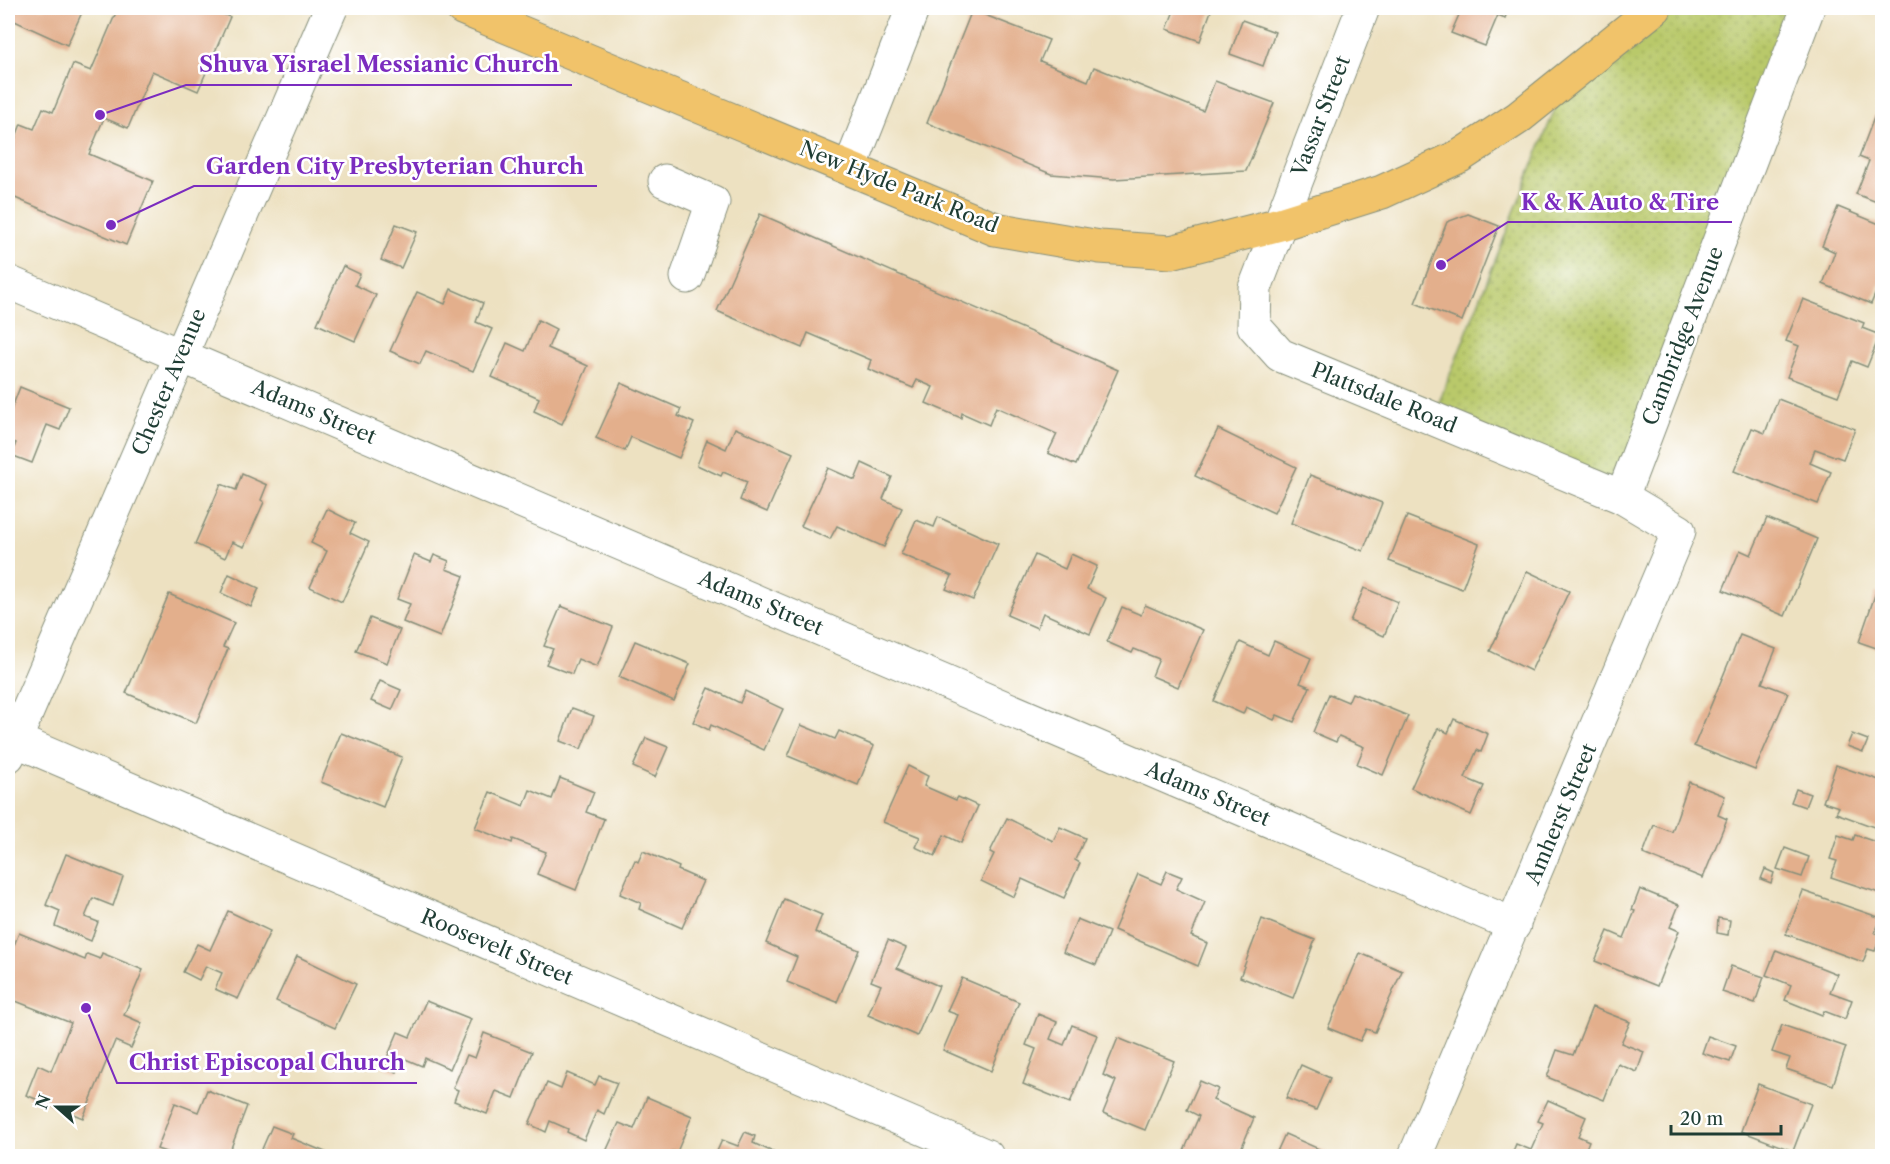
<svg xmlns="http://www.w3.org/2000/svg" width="1890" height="1164" font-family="'Libre Caslon Text',serif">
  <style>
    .grass { fill: url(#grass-dots); stroke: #6c8350; stroke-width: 1.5 }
    .building { fill: #e3af8c }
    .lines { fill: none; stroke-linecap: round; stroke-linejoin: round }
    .minor-casing { stroke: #868f7a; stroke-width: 35 }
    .major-casing { stroke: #868f7a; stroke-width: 35 }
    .minor { stroke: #fff; stroke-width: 33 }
    .major { stroke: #f1c36a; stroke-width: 33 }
    .labels { text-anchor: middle; stroke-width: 5; stroke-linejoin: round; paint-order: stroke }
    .street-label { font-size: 21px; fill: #1f3d34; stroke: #fff }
    .leader { fill: none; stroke: #7b2cbf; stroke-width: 2 }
    .callout-dot { fill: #7b2cbf; stroke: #fff; stroke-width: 2 }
    .callout-label { font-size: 22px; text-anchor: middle; font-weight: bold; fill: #7b2cbf; stroke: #fff; stroke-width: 5; stroke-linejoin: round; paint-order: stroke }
  </style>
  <defs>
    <pattern id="grass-dots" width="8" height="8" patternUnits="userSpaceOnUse" patternTransform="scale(1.5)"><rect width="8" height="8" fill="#b9c96b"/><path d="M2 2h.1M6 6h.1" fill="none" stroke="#96a459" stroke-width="1.8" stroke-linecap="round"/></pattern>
  </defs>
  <rect width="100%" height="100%" fill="#fff"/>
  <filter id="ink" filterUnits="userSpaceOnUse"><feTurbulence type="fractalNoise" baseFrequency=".0167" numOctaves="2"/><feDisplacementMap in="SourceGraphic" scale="12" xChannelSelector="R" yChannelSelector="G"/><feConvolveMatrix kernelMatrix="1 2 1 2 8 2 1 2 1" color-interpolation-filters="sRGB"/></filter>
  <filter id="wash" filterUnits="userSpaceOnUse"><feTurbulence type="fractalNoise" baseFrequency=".008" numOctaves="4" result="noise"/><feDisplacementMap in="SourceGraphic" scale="24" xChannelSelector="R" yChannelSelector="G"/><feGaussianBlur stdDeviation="1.35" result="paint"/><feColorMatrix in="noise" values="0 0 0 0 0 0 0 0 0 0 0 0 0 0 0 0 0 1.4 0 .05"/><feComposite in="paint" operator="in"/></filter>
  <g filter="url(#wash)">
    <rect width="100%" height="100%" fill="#ede1c1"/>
    <polygon class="grass" points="1670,8 1797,8 1617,484 1436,410 1560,96"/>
    <g id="blocks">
      <g class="building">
        <polygon points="8,8 84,8 67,45 8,18"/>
        <polygon points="118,8 207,8 230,17 198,91 152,71 128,128 104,118 89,154 153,181 126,245 8,195 8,157 21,124 34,129 43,108 53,112 73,64 91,71"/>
        <polygon points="1175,8 1202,8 1211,11 1200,41 1167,29"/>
        <polygon points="1462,8 1509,8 1505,18 1498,15 1485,46 1451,33"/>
        <polygon points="972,10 1049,40 1040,61 1088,81 1094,67 1203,111 1215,81 1274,103 1246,171 1114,179 1051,174 927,123"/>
        <polygon points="1242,20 1275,32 1263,66 1230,54"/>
        <polygon points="1875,115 1882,118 1882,204 1856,194 1869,161 1859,157"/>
        <polygon points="1838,207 1882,225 1882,278 1871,304 1823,284 1835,252 1822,246"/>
        <polygon points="760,214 1118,370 1076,465 1048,453 1057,434 996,407 989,425 962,413 961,418 926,403 933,387 917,380 913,388 868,369 871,360 808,333 802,348 717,311"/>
        <polygon points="1468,214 1499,226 1462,321 1415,303 1447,222"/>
        <polygon points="396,224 417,232 401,268 381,260"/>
        <polygon points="343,266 360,274 355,285 376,295 355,341 317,324"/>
        <polygon points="451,289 483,303 476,322 492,329 473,371 426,351 420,364 390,351 417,292 445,304"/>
        <polygon points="1803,299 1864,323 1862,328 1880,335 1867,367 1852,361 1838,396 1787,377 1799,346 1786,341"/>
        <polygon points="538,320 556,329 548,348 588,366 562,424 534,411 539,398 492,377 507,343 525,351"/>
        <polygon points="621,383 681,409 678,416 694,423 679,458 631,437 625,451 596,438"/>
        <polygon points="20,387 69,407 60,430 47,425 32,463 11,455 16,443 8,440 8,418"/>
        <polygon points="1778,399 1855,429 1843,459 1815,449 1810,463 1831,472 1818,504 1734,471 1752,428 1765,433"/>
        <polygon points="735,428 793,453 767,512 740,500 747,482 723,472 721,476 697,465 707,440 726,449"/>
        <polygon points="1218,429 1296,467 1274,513 1195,476"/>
        <polygon points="862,463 892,477 883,499 902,508 884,547 837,526 830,539 801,526 828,468 855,480"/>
        <polygon points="242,474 267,485 261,500 264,502 244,547 232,542 225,558 195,544 221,484 236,490"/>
        <polygon points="1310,475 1382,503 1363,551 1291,523"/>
        <polygon points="327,509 355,523 350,533 369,542 342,602 310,587 327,551 311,543"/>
        <polygon points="1407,516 1479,544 1462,589 1389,561"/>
        <polygon points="938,517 998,544 973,600 946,589 952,576 901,554 916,520 934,527"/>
        <polygon points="1767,518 1817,539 1785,616 1723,590 1740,550 1751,555"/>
        <polygon points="1071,554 1097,566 1087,589 1106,598 1090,634 1043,613 1037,628 1007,615 1035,555 1065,569"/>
        <polygon points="414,555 431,562 434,555 449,561 446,569 464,576 440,637 403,622 410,604 397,599"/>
        <polygon points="1527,571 1569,591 1531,671 1490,651"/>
        <polygon points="229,574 259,588 251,607 221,593"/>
        <polygon points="1364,588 1398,602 1384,636 1350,621"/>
        <polygon points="1876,592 1882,594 1882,650 1859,642"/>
        <polygon points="169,594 234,623 223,647 228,649 196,723 126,693"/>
        <polygon points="1145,605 1203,630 1178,687 1152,676 1159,659 1134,649 1132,653 1107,642 1122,607 1141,615"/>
        <polygon points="561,606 613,627 597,667 578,659 572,674 546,664 553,649 544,646"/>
        <polygon points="370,618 400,630 387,663 356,651"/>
        <polygon points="1740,635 1776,649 1762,683 1788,693 1755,770 1694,746"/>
        <polygon points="635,641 690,664 674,701 619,677"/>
        <polygon points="1274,641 1311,658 1300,683 1310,687 1294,722 1277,715 1274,720 1246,707 1243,714 1214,701 1240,642 1268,655"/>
        <polygon points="380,681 401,690 392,710 371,701"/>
        <polygon points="709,688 740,703 745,691 783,709 764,750 711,725 709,730 693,722"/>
        <polygon points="1352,693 1408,716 1383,775 1357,764 1364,747 1339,736 1336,742 1313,732 1329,694 1348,702"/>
        <polygon points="572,708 594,716 581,749 560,741"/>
        <polygon points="1454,719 1488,734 1481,752 1477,750 1465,778 1484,786 1471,815 1411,788 1438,728 1448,733"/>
        <polygon points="801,725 835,739 839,731 874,746 858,785 788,756"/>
        <polygon points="341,733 402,757 383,807 321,782"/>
        <polygon points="1852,734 1868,740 1863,752 1847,746"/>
        <polygon points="646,738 668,747 655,777 633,767"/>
        <polygon points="1836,765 1882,781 1882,830 1836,813 1839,807 1823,802"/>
        <polygon points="908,766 928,776 924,786 956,800 958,797 978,806 961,843 944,835 935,856 915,847 920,837 883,822"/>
        <polygon points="560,778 594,792 586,812 604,819 576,890 537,874 546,852 513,839 512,843 475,828 490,792 524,806 530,790 552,799"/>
        <polygon points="1689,782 1725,796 1718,815 1727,819 1703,878 1643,854 1654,825 1672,832"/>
        <polygon points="1796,789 1810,794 1805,807 1791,802"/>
        <polygon points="1007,818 1053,841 1060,827 1085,838 1075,860 1080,863 1064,898 1022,879 1014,897 981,881 994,854 990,852"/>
        <polygon points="1838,835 1853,840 1855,835 1882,844 1882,894 1831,877 1837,861 1830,859"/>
        <polygon points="1785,848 1809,857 1802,877 1777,869"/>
        <polygon points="643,851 679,867 678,870 703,881 682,928 639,909 641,903 620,894 635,860 638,862"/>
        <polygon points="66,854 123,877 113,906 93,898 85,917 98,922 91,941 55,926 60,911 46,905"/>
        <polygon points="1765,869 1774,873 1771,883 1761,879"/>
        <polygon points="1167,871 1182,877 1176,889 1205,902 1191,936 1207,943 1198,966 1114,930 1138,874 1161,884"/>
        <polygon points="1640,889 1679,905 1670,927 1679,931 1657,986 1595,961 1608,931 1624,938 1635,911 1632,910"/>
        <polygon points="1803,891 1881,918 1875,933 1881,935 1875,951 1868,949 1863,962 1786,934"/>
        <polygon points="784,899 822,915 815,932 859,950 837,1002 787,982 797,957 766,943"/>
        <polygon points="228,911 270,931 238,999 215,989 222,973 206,966 199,980 183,972 197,944 210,950"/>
        <polygon points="1718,918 1730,920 1728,935 1717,933"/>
        <polygon points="1077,919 1109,932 1096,965 1063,952"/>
        <polygon points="1262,919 1315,940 1293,998 1240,977"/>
        <polygon points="19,933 85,960 87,954 100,959 102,953 143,970 124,1015 142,1023 131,1048 115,1041 83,1118 26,1095 38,1065 51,1071 71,1023 8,998 8,960"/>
        <polygon points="888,940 906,948 897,968 939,986 917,1036 868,1015 881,985 871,981"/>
        <polygon points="1776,950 1837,974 1830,992 1852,1000 1845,1019 1824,1011 1822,1015 1785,1000 1791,985 1766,975"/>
        <polygon points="1360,953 1402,971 1375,1032 1366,1029 1360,1041 1328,1028"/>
        <polygon points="297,956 356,984 335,1028 276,1001"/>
        <polygon points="1731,966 1764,977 1755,1003 1722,992"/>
        <polygon points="962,978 1019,1002 991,1071 943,1050 958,1015 947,1011"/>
        <polygon points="426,1001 471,1019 450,1069 425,1058 422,1066 403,1058 397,1072 383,1067 398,1032 410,1037"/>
        <polygon points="1592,1007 1630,1022 1621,1043 1644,1052 1637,1072 1618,1064 1604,1100 1547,1077 1557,1050 1573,1055"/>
        <polygon points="1038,1014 1057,1022 1050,1039 1064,1045 1072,1025 1097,1035 1070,1103 1023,1084 1036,1049 1026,1045"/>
        <polygon points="1782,1025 1846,1047 1833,1085 1786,1069 1790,1058 1772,1052"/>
        <polygon points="484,1033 532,1052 514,1098 496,1091 487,1114 454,1101 458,1090 453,1088 467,1055 475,1058"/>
        <polygon points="1708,1036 1736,1046 1730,1062 1702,1053"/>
        <polygon points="1118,1038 1174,1061 1145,1130 1103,1113 1116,1081 1103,1075"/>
        <polygon points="1301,1065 1330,1078 1316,1110 1286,1098"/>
        <polygon points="567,1073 595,1085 599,1076 617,1083 604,1114 597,1110 584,1140 567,1132 568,1129 550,1121 546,1132 529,1124 547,1083 561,1089"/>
        <polygon points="1200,1081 1218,1089 1213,1100 1254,1118 1238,1156 1196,1156 1184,1151 1199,1116 1187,1110"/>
        <polygon points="1758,1084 1811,1104 1793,1151 1741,1131"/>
        <polygon points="207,1090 247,1106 228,1156 177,1156 157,1149 175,1103 198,1112"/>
        <polygon points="647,1097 692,1116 677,1152 672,1151 670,1156 604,1156 619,1123 634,1129"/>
        <polygon points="1548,1100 1586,1117 1578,1136 1589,1141 1583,1156 1511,1156 1516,1144 1531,1150 1543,1123 1538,1121"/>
        <polygon points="272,1126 293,1134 291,1138 335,1156 259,1156"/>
        <polygon points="745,1132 755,1136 753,1143 775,1153 774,1156 715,1156 722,1140 738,1146"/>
        <polygon points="1285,1134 1326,1152 1324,1156 1275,1156"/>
      </g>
    </g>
  </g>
  <g filter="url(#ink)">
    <use href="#blocks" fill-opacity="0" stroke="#868f7a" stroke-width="1.5"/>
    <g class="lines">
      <defs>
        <g id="minor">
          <polyline points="1363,8 1255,288 1254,326 1280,355 1622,497 1679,531 1415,1156"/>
          <polyline points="850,168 913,8"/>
          <polyline points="665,181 713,202 687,277"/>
          <polyline points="8,282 1514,925"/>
          <polyline points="1622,497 1808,8"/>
          <polyline points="8,737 987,1156"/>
          <polyline points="8,756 331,8"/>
        </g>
        <polyline id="major" points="462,8 995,229 1100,247 1171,252 1280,224 1382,192 1460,156 1518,118 1655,8"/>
      </defs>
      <use href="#minor" class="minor-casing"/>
      <use href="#major" class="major-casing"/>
      <use href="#minor" class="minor"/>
      <use href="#major" class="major"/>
    </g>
  </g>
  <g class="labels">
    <g class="street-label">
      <text transform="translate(1321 116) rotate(-69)" y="7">Vassar Street</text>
      <text transform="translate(899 187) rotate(22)" y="7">New Hyde Park Road</text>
      <text transform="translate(1683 336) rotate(-69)" y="7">Cambridge Avenue</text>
      <text transform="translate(169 382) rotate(-67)" y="7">Chester Avenue</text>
      <text transform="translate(1384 398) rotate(22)" y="7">Plattsdale Road</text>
      <text transform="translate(314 412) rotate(23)" y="7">Adams Street</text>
      <text transform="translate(761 603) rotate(23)" y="7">Adams Street</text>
      <text transform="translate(1208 794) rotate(23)" y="7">Adams Street</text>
      <text transform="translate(1561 814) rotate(-67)" y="7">Amherst Street</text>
      <text transform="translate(497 947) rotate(23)" y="7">Roosevelt Street</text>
    </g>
  </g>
  <path class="leader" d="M100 115L186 85H572M111 225L194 186H597M1441 265L1508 222H1732M86 1008L117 1083H417"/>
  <g class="callout-dot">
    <circle cx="100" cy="115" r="6"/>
    <circle cx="111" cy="225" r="6"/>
    <circle cx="1441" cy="265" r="6"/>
    <circle cx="86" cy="1008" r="6"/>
  </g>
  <g class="callout-label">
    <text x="379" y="72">Shuva Yisrael Messianic Church</text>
    <text x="395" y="174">Garden City Presbyterian Church</text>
    <text x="1620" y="210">K &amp; K Auto &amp; Tire</text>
    <text x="267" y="1070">Christ Episcopal Church</text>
  </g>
  <rect width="1890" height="1164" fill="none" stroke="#fff" stroke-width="30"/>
  <g transform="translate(57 1107) rotate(291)" stroke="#ffffff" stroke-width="4.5" paint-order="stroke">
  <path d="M0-4.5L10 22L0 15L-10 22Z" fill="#1f3d34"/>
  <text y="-9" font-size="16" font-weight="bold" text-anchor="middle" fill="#1f3d34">N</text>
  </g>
  <path d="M1671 1125v9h110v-9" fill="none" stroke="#1f3d34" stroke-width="3"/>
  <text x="1680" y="1125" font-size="18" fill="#1f3d34" stroke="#ffffff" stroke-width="4.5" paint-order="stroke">20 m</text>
</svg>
